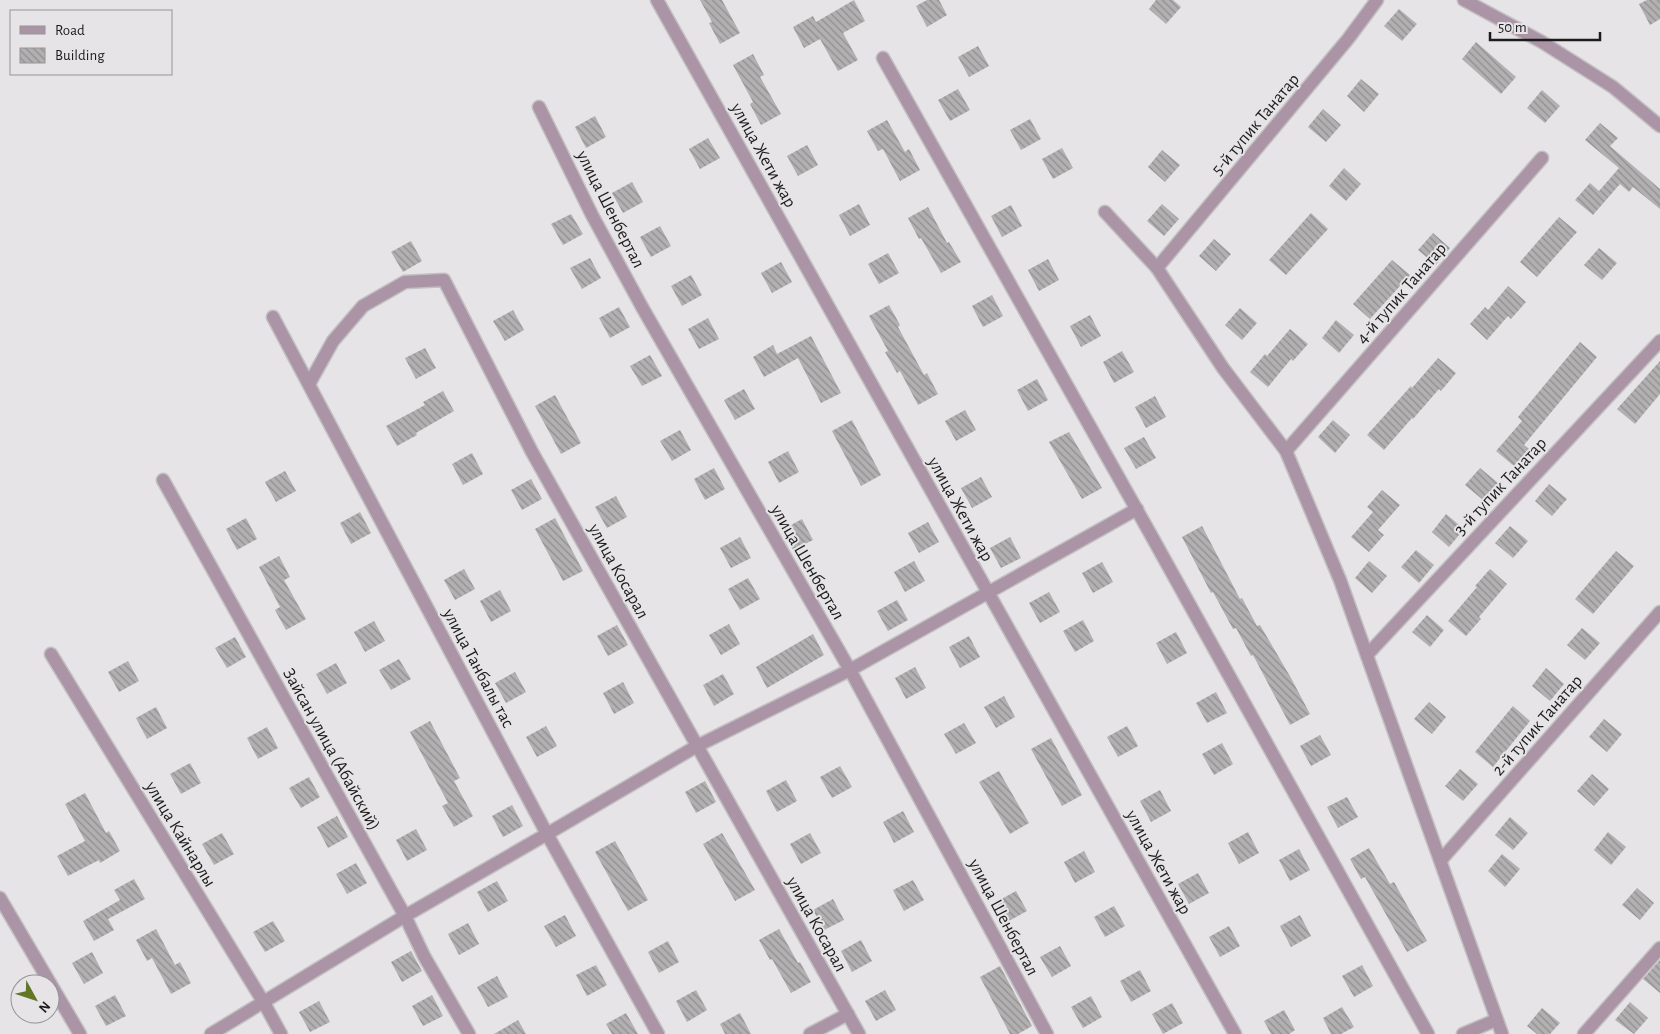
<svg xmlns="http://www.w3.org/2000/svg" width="1660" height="1034" font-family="'Alegreya Sans',sans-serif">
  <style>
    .building { fill: url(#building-back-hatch) }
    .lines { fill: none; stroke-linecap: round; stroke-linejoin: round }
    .minor-casing { stroke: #c2c0c2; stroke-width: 15 }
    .minor { stroke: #aa94a6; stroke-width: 12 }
    .labels { text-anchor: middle; stroke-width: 4; stroke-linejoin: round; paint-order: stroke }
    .street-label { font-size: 18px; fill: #1d1c1d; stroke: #e6e4e6 }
  </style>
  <defs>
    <pattern id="building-back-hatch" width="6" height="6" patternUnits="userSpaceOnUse" patternTransform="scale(1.25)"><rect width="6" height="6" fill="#b3b0b2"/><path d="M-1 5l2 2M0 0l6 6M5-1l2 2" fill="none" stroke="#918e90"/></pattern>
  </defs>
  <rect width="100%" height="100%" fill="#e6e4e6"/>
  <g class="building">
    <polygon points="700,0 722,0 740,33 720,44 709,23 712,22"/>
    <polygon points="854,0 865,21 843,33 858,60 838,71 820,39 804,48 793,27 813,16 816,22"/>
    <polygon points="927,0 939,0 947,15 927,27 916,6"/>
    <polygon points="1156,0 1173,0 1181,7 1166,24 1149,9"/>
    <polygon points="1647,0 1660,0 1660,19 1650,25 1639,4"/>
    <polygon points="1399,9 1417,24 1402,41 1384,26"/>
    <polygon points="1476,42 1516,77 1501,94 1462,59"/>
    <polygon points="978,46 989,66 969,77 958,57"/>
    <polygon points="753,54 764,75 760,77 781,114 761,125 750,104 753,102 733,65"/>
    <polygon points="1361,79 1379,94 1364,112 1347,96"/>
    <polygon points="958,89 970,110 950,121 938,100"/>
    <polygon points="1542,90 1560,106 1545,123 1527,108"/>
    <polygon points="1323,109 1341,125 1326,142 1308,127"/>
    <polygon points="595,116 606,137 586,148 575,127"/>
    <polygon points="1030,119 1041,139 1021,150 1010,130"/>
    <polygon points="887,120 905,152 909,149 920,170 900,181 883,149 878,151 867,131"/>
    <polygon points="1600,123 1618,138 1610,146 1660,189 1660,209 1633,187 1629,192 1620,184 1593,215 1575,200 1590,183 1599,191 1619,168 1585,140"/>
    <polygon points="708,138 720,158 700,169 689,149"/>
    <polygon points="807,145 818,165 798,176 787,156"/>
    <polygon points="1062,148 1073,168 1053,179 1042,159"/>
    <polygon points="1162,150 1180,165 1165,182 1148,167"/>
    <polygon points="1344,168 1361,184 1346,201 1329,186"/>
    <polygon points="632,182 643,202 623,213 612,193"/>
    <polygon points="859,204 870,225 850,236 839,215"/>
    <polygon points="1162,204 1179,219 1164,236 1147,221"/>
    <polygon points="1011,205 1022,226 1002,237 991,216"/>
    <polygon points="928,207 947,243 949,242 961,262 941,273 921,238 919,239 908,218"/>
    <polygon points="1311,213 1328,229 1286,275 1269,260"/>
    <polygon points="571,214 583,234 563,245 551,224"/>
    <polygon points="1559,217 1577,232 1537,277 1520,262"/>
    <polygon points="660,226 671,246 651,257 640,237"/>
    <polygon points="1433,233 1450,248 1436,265 1418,250"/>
    <polygon points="1214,239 1231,254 1216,271 1199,256"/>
    <polygon points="411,241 422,261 403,272 391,252"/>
    <polygon points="1599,248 1617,263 1602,280 1584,265"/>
    <polygon points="888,253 899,273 879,284 868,264"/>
    <polygon points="590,258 601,278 582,289 570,268"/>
    <polygon points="1048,259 1059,280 1039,291 1028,270"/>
    <polygon points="1392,260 1410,275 1370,319 1353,304"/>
    <polygon points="781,262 792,282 772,293 761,273"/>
    <polygon points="691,275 702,295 682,306 671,286"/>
    <polygon points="1508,286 1526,302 1511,319 1508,316 1487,340 1470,324 1485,307 1488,310"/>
    <polygon points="992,295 1003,316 983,327 972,306"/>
    <polygon points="889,305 900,325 898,327 924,375 927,373 938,394 918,405 900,371 897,373 885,352 888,351 869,316"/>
    <polygon points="619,307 630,327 610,338 599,318"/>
    <polygon points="1240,308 1257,323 1242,340 1225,325"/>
    <polygon points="513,310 524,330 505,341 493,321"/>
    <polygon points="1090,315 1101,336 1081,347 1070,326"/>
    <polygon points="708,318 719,339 699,349 688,329"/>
    <polygon points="1336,320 1354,335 1339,353 1322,338"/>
    <polygon points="1290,329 1308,344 1293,361 1291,359 1268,387 1250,372 1265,354 1267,356"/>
    <polygon points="811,336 841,393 821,403 798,358 764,377 753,357 773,345 777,354"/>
    <polygon points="1580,342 1597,357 1524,445 1529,449 1514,466 1496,451 1522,421 1518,417"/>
    <polygon points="425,348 436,368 416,379 405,358"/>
    <polygon points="1122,351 1134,372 1114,383 1103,362"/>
    <polygon points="650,355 662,376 642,386 630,366"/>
    <polygon points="1438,358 1456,373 1441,391 1439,389 1413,419 1412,418 1384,450 1367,435 1411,386 1412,388"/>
    <polygon points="1660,361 1660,394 1635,424 1617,409"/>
    <polygon points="1037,379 1048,400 1028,411 1017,390"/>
    <polygon points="744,389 755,409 735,420 724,400"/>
    <polygon points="443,391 454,411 416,433 417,435 397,446 386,426 425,405 423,402"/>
    <polygon points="555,395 581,443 561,454 535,406"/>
    <polygon points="1155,396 1166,417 1146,428 1135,407"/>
    <polygon points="965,410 976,430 956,441 945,421"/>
    <polygon points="852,420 881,475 861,486 832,431"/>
    <polygon points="1333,420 1350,435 1335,453 1318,437"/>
    <polygon points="680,430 691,450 672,461 660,441"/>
    <polygon points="1069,432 1102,488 1082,499 1049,442"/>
    <polygon points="1144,437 1156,458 1136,469 1124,448"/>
    <polygon points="788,451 799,472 779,483 768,462"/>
    <polygon points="472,453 483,474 463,485 452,464"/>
    <polygon points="714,468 725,489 705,500 694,479"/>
    <polygon points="1480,468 1498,483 1483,500 1465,485"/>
    <polygon points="285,471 296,491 276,502 265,482"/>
    <polygon points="981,477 992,497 972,508 961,488"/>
    <polygon points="531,479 542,499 522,510 511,490"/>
    <polygon points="1549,484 1567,499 1552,516 1535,501"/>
    <polygon points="1382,490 1400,505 1378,530 1384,535 1369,552 1351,537 1373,512 1367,507"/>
    <polygon points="616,496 627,517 607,528 595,507"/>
    <polygon points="360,512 371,533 351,544 340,523"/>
    <polygon points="1446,514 1464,529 1449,547 1432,532"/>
    <polygon points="246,518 257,539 237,550 226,529"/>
    <polygon points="555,518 583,571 563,581 535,529"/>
    <polygon points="802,519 813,540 793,550 782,530"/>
    <polygon points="928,522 939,542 919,553 908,533"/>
    <polygon points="1202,526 1240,599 1242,598 1257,626 1260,625 1291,678 1310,714 1290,725 1253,655 1251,656 1236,628 1233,629 1213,592 1211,593 1182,537"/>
    <polygon points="1510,526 1528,541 1513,558 1495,543"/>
    <polygon points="740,537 751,558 731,568 720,548"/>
    <polygon points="1010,537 1021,558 1001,568 990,548"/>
    <polygon points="1416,550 1434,565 1419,583 1401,567"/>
    <polygon points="1616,551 1634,566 1593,614 1575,599"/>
    <polygon points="279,556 290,577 284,580 306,619 286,630 275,610 280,607 259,567"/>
    <polygon points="914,561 925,581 905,592 894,572"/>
    <polygon points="1369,561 1387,576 1372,593 1355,578"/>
    <polygon points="1102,562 1113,582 1093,593 1082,573"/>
    <polygon points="464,569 475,589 455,600 444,580"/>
    <polygon points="1490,569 1507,584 1479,617 1481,619 1466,636 1448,621 1477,587 1475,586"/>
    <polygon points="748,578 760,599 740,610 728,589"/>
    <polygon points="500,590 511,611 491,622 480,601"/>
    <polygon points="1049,592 1060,612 1040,623 1029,603"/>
    <polygon points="897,600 908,620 888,631 877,611"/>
    <polygon points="1427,615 1444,630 1430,647 1412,632"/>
    <polygon points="1083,620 1094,641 1075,652 1063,631"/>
    <polygon points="374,621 385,641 365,652 354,632"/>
    <polygon points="729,624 740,644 721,655 709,635"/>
    <polygon points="617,625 628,645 608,656 597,636"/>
    <polygon points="1582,628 1600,643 1585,660 1567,645"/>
    <polygon points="1176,632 1187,653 1167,664 1156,643"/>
    <polygon points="813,634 824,655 767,688 756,667"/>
    <polygon points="969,636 980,657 960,668 949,647"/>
    <polygon points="235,637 246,657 227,668 215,648"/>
    <polygon points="399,659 411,679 391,690 379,670"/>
    <polygon points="128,661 139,681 119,692 108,672"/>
    <polygon points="336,663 347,683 327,694 316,674"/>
    <polygon points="915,667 926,688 906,699 895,678"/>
    <polygon points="1546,668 1564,684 1550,701 1532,686"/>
    <polygon points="515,672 526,692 506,703 495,683"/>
    <polygon points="723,674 734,694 714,706 703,685"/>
    <polygon points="623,682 634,703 614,714 603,693"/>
    <polygon points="1216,692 1227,713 1207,723 1196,703"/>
    <polygon points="1004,696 1015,717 996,728 984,707"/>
    <polygon points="1429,702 1446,717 1432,734 1414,719"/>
    <polygon points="1513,706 1530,721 1493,767 1475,752"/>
    <polygon points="156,707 167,728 147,739 136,718"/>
    <polygon points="1604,719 1622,734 1607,752 1589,737"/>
    <polygon points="430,721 460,778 454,781 473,816 454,827 442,806 448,803 410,732"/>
    <polygon points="964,723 976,743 956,754 944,734"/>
    <polygon points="546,726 557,746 537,757 526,737"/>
    <polygon points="1127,726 1138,746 1118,757 1107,737"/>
    <polygon points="267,727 278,748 258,759 247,738"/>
    <polygon points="1320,735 1331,755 1311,766 1300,746"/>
    <polygon points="1051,738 1082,795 1062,806 1031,749"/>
    <polygon points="1222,743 1233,764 1214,775 1202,754"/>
    <polygon points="190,763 201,783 181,794 170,774"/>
    <polygon points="840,766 852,787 832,798 820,777"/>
    <polygon points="1460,769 1478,784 1463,801 1445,786"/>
    <polygon points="999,771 1029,823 1010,834 979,782"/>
    <polygon points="1592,774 1609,789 1594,806 1577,791"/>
    <polygon points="309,777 320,797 301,808 289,788"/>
    <polygon points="786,780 797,801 777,812 766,791"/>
    <polygon points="705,781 716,802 696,813 685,792"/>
    <polygon points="1160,790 1171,811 1151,822 1140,801"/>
    <polygon points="85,793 106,833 109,831 120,851 100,863 99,860 68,876 57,856 85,841 65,804"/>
    <polygon points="1347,797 1358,817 1338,828 1327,807"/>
    <polygon points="512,805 523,826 503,837 492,816"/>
    <polygon points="903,811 914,832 894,843 883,822"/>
    <polygon points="337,816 348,837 328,848 317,827"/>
    <polygon points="1510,817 1528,833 1513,850 1495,835"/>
    <polygon points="416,829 427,850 407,861 396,840"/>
    <polygon points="1248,832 1259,853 1239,864 1228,843"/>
    <polygon points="1608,832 1626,847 1611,865 1594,850"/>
    <polygon points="222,833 234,854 214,865 202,844"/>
    <polygon points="722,833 755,890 735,901 703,844"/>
    <polygon points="810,833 821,853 801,864 790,844"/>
    <polygon points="615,841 648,900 628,911 595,852"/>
    <polygon points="1369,848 1390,884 1394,882 1427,941 1407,952 1365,877 1361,879 1350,859"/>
    <polygon points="1299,849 1310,870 1290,881 1279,860"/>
    <polygon points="1084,851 1095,872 1075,883 1064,862"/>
    <polygon points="1502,854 1520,869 1505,887 1488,871"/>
    <polygon points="356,863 367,883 347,894 336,874"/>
    <polygon points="1198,873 1209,893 1189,904 1178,884"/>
    <polygon points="134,879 145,899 108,919 114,930 94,941 83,921 120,900 114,890"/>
    <polygon points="913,880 924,900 904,911 893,890"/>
    <polygon points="497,881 508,901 488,912 477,892"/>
    <polygon points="1637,888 1654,903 1640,920 1622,905"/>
    <polygon points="1016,891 1027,911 1007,922 996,902"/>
    <polygon points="833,899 844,920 824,930 813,910"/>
    <polygon points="1114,906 1125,926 1105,937 1094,917"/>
    <polygon points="565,915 576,936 556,947 544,926"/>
    <polygon points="1300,915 1311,936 1291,947 1280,926"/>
    <polygon points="273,921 285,941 265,952 253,932"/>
    <polygon points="468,923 479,944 459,955 448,934"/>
    <polygon points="1229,926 1240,946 1220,957 1209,937"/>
    <polygon points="156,929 175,965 180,962 191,983 171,994 152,958 147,961 136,940"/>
    <polygon points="779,929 798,963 800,962 811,982 791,993 772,959 770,960 759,940"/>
    <polygon points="861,940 872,961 852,972 841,951"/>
    <polygon points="668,941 679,962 659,973 648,952"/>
    <polygon points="1060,946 1071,966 1052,977 1040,957"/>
    <polygon points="411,951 422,971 402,982 391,962"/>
    <polygon points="92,952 103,973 84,984 72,963"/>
    <polygon points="1660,960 1660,993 1643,979"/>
    <polygon points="596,965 607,985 587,996 576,975"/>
    <polygon points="1362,965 1373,986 1354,997 1342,976"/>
    <polygon points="1000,966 1032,1026 1018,1034 1010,1034 980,977"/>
    <polygon points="1140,970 1151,991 1131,1002 1120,981"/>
    <polygon points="497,976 508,997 488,1007 477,987"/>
    <polygon points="696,990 707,1010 687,1022 676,1001"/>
    <polygon points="885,990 896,1010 876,1021 865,1001"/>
    <polygon points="115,995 126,1016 106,1026 95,1006"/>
    <polygon points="432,995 443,1016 423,1026 412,1006"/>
    <polygon points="1091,996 1102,1017 1083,1028 1071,1007"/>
    <polygon points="319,1001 330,1022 310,1032 299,1012"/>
    <polygon points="1630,1002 1648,1018 1634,1034 1615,1020"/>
    <polygon points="1172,1003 1183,1023 1163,1034 1152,1014"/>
    <polygon points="1342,1007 1354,1027 1341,1034 1331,1034 1323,1018"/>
    <polygon points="1542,1008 1560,1023 1550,1034 1537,1034 1527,1026"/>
    <polygon points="1284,1010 1295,1030 1289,1034 1271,1034 1264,1021"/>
    <polygon points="626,1013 638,1034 612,1034 606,1024"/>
    <polygon points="740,1013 751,1034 725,1034 720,1024"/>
    <polygon points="518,1020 526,1034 494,1034"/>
  </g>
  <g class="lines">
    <defs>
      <g id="minor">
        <polyline points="657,0 1235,1034"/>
        <polyline points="1464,0 1542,42 1613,87 1660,126"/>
        <polyline points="883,58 1151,535 1428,1034"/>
        <polyline points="539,107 592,215 642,307 850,670 1047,1034"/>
        <polyline points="1105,212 1157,268 1223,368 1286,451 1340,580 1502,1034"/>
        <polyline points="1157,268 1348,39 1377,0"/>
        <polyline points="273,317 547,834 658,1034"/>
        <polyline points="309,384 333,341 363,306 405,282 444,280 532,452 859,1034"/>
        <polyline points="1286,451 1542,158"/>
        <polyline points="163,480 405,916 424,956 469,1034"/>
        <polyline points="51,654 264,1003 281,1034"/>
        <polyline points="1367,655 1660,341"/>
        <polyline points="1441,860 1660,612"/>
        <polyline points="0,898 80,1034"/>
        <polyline points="211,1034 405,916 547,834 697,746 850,670 1137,509"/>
        <polyline points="810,1034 848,1014"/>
        <polyline points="1463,1034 1496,1020"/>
        <polyline points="1584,1034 1660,948"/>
      </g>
    </defs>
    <use href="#minor" class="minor-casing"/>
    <use href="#minor" class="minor"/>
  </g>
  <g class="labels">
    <g class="street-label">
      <text transform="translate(1255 124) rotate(-50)" y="6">5-й тупик Танатар</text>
      <text transform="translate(764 155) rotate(61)" y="6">улица Жети жар</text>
      <text transform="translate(611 209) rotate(63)" y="6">улица Шенбертал</text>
      <text transform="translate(1401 293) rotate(-49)" y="6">4-й тупик Танатар</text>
      <text transform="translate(1500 486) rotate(-47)" y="6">3-й тупик Танатар</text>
      <text transform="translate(961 509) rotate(61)" y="6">улица Жети жар</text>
      <text transform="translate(808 562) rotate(60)" y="6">улица Шенбертал</text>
      <text transform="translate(619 571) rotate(61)" y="6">улица Косарал</text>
      <text transform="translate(479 668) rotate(62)" y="6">улица Танбалы тас</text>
      <text transform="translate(1537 725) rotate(-49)" y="6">2-й тупик Танатар</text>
      <text transform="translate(332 749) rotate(61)" y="6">Зайсан улица (Абайский)</text>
      <text transform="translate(181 834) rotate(59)" y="6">улица Кайнарлы</text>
      <text transform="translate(1159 862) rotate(61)" y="6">улица Жети жар</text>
      <text transform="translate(1004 917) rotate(62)" y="6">улица Шенбертал</text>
      <text transform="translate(817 924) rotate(61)" y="6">улица Косарал</text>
    </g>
  </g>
  <rect x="10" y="10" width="162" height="65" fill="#e6e4e6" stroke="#969496"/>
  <rect x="20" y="26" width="25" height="8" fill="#aa94a6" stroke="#969496"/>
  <text x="55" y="35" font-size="15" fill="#1d1c1d">Road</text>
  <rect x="20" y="48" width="25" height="15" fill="url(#building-back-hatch)" stroke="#969496"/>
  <text x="55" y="60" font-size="15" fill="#1d1c1d">Building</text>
  <g transform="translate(35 999) rotate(130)"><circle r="24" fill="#e6e4e6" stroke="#969496"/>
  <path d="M0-4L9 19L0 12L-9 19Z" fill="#627625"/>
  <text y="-8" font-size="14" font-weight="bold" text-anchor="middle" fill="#1d1c1d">N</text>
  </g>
  <path d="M1490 32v8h110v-8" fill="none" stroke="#1d1c1d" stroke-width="2.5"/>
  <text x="1498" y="32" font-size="15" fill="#1d1c1d" stroke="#e6e4e6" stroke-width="4" paint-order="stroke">50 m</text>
</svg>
